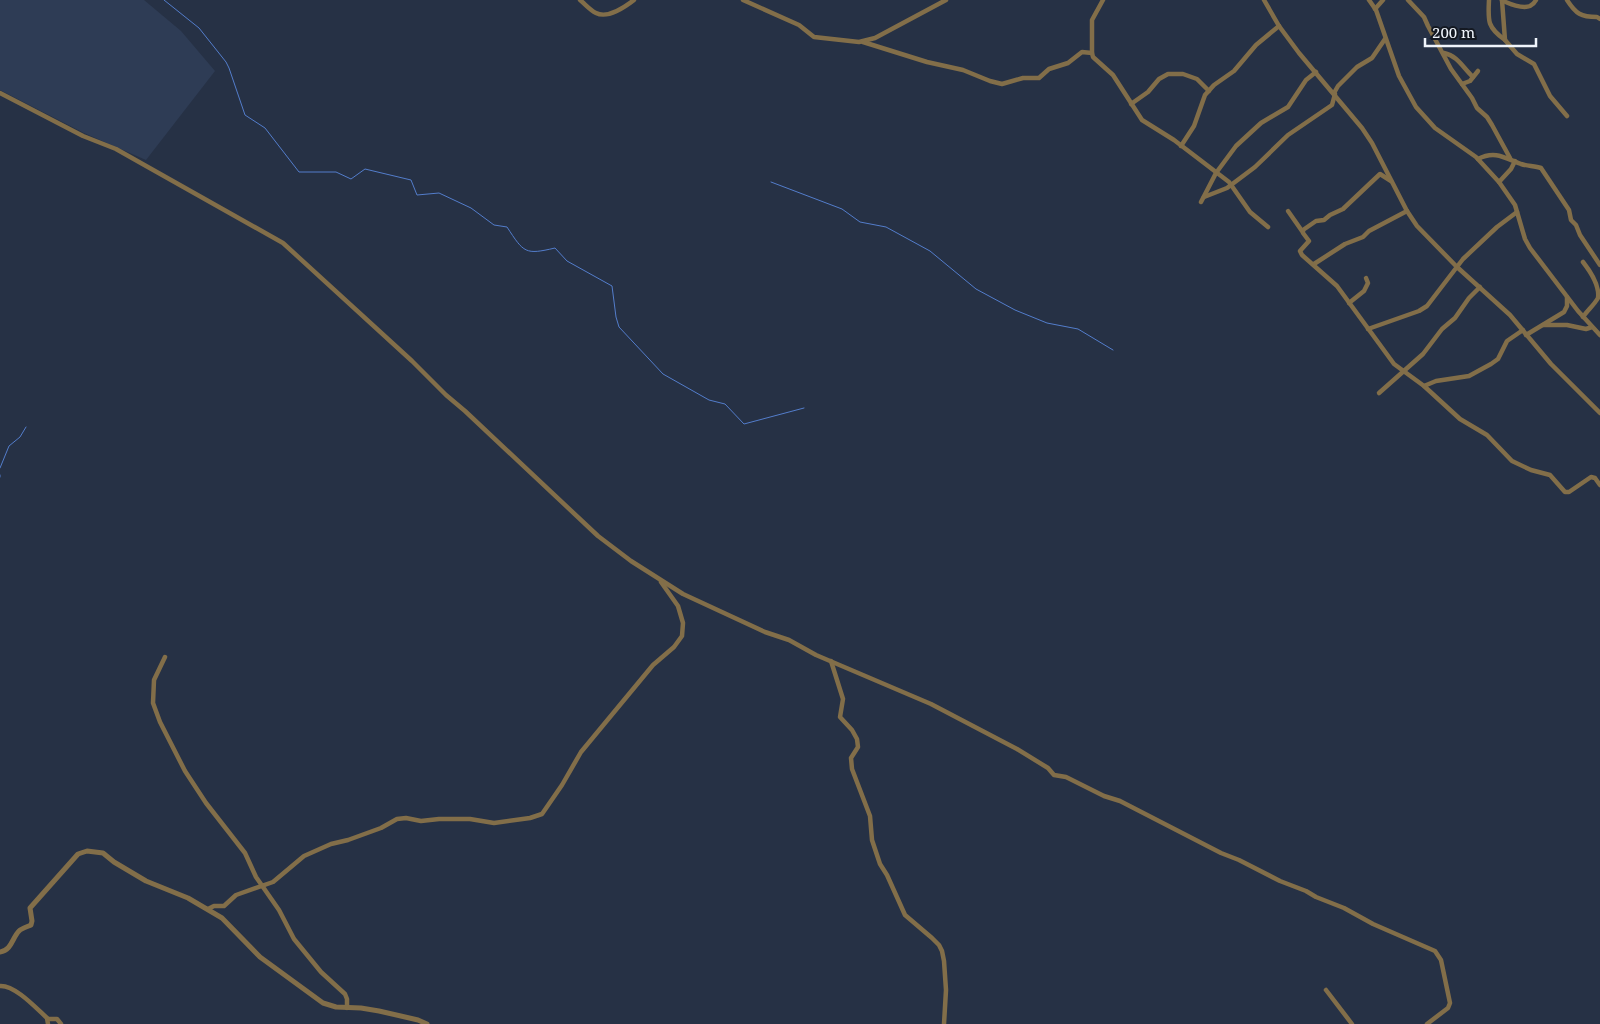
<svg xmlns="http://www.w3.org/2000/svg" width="1600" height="1024" font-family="'Noto Serif',serif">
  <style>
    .built { fill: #2e3c55 }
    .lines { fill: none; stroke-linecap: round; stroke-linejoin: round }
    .stream { stroke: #537dcb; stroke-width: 1 }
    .minor { stroke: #826e49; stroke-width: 4.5 }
    .tertiary { stroke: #826e49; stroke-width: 5 }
  </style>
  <rect width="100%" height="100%" fill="#263145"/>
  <polygon class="built" points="0,0 144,0 181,31 215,71 146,160 84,133 0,90"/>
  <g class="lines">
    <g class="stream">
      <path d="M164 0 199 28 226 62 229 68 245 115 265 128 299 172H336L351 179 365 169 411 180 417 195 439 193 471 208 494 225 507 227C524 253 525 255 555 248L567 261 612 286 616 317 619 327 663 374 709 400 725 404 744 424 804 408"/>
      <polyline points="771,182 842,209 860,222 886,227 930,251 976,289 1015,310 1047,323 1078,329 1113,350"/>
      <polyline points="0,468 9,446 20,437 26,427"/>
      <polyline points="0,475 0,477"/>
    </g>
    <g class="minor">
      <path d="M580 0C585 4 590 10 596 13 608 19 625 7 634 0"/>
      <polyline points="743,0 799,25 814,37 859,42 875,38 946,0"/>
      <polyline points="1103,0 1092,20 1092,53 1093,57 1113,75 1142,120 1174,140 1229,182 1250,212 1268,227"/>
      <polyline points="1264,0 1279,26 1299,53 1362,128 1372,143 1407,211 1417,226 1457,267 1510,315 1551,364 1600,413"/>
      <polyline points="1369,0 1376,10 1399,76 1416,107 1435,128 1476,157 1499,182 1515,205 1525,239 1530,248 1578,311 1600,335"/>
      <polyline points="1408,0 1424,17 1428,26 1451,69 1472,98 1477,108 1487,117 1492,125 1510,158"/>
      <path d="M1489 0C1488 21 1487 27 1505 40"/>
      <polyline points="1502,0 1505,40 1517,54 1534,64 1550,96 1567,116"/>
      <path d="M1502 0C1508 4 1523 9 1530 6 1532 5 1535 2 1536 0"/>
      <path d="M1567 0C1576 14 1581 17 1597 17L1600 19"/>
      <polyline points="1375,9 1383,0"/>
      <polyline points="863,42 927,62 963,70 990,81 1002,84 1023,78 1039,78 1049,69 1068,63 1082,52 1092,53"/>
      <path d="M1444 53C1458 56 1463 68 1473 77"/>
      <polyline points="1462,84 1470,81 1478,71"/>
      <polyline points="0,93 83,136 116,149 139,162 283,243 412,361 446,395 465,411 598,536 631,561 683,594 765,632 789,640 816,655 931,704 1017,749 1048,768 1054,775 1066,777 1104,796 1120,801 1221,853 1239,860 1280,881 1306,891 1316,897 1344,908 1373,924 1435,951 1441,960 1450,1003 1448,1008 1427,1024"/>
      <polyline points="1334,93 1338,86 1357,67 1372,58 1385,39"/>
      <polyline points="1131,104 1148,92 1159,79 1168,74 1183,74 1197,79 1209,91"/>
      <polyline points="1181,146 1194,126 1205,95 1214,85 1234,71 1256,45 1279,26"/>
      <path d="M1478 159C1495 150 1505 158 1521 164 1527 166 1535 166 1541 168L1569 210 1571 220 1576 225 1580 235 1600 265"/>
      <polyline points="1391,181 1380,174 1343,209 1330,215 1324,220 1316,221 1303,230 1303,233 1309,241 1300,251 1302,255 1337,286 1394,364 1424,386 1460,419 1487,435 1512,461 1531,470 1550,475 1565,492 1569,492 1591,477 1595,478 1600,485"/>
      <polyline points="1499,182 1511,169 1515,161"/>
      <polyline points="1204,197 1227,188 1255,167 1288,135 1332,105 1335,94"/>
      <polyline points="1201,202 1216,173 1236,146 1261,123 1288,107 1306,80 1316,72"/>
      <polyline points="1288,211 1302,231"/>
      <path d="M1583 262C1590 271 1600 285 1598 298 1594 305 1587 311 1583 317"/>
      <polyline points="1314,264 1345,244 1363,237 1369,231 1407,211"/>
      <polyline points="1349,303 1364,291 1368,283 1366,278"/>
      <polyline points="1543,325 1567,325 1586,329 1592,327"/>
      <polyline points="1368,329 1419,311 1427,306 1463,259 1497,227 1517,212"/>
      <polyline points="1526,335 1564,312 1567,306 1567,297"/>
      <polyline points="1424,386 1436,381 1469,376 1491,364 1498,359 1507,341 1523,330"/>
      <polyline points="1379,393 1423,354 1442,329 1455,318 1469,298 1480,287"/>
      <polyline points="165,657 154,680 153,703 160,722 185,771 206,803 245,853 256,877 279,910 294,939 321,972 345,994 347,999 347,1008"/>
      <polyline points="831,661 843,699 840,717 852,730 857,739 858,747 851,758 852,769 870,816 872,840 880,864 887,875 905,915 932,938 939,945 942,951 944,961 946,990 944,1024"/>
      <polyline points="208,909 214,906 224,906 236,895 273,882 304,856 331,844 348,840 381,828 397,819 406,818 421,821 439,819 470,819 494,823 530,818 542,814 562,785 581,752 653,665 674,647 682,636 683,623 678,606 661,582"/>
      <path d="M0 986C15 985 36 1008 47 1018L48 1024"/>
      <polyline points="1326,990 1352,1024"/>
      <polyline points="48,1019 57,1019 61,1024"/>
    </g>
    <path class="tertiary" d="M0 952C12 950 12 938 19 931 22 928 27 927 31 925L32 921 30 908 78 854 87 851 103 853 114 862 146 881 188 898 222 918 260 957 323 1003 336 1007 361 1008 379 1011 418 1020 427 1024"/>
  </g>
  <path d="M1425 38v8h111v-8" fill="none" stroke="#f0f5fc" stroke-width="2.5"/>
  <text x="1432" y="38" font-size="15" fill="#f0f5fc" stroke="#141922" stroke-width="4" paint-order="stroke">200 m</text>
</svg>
